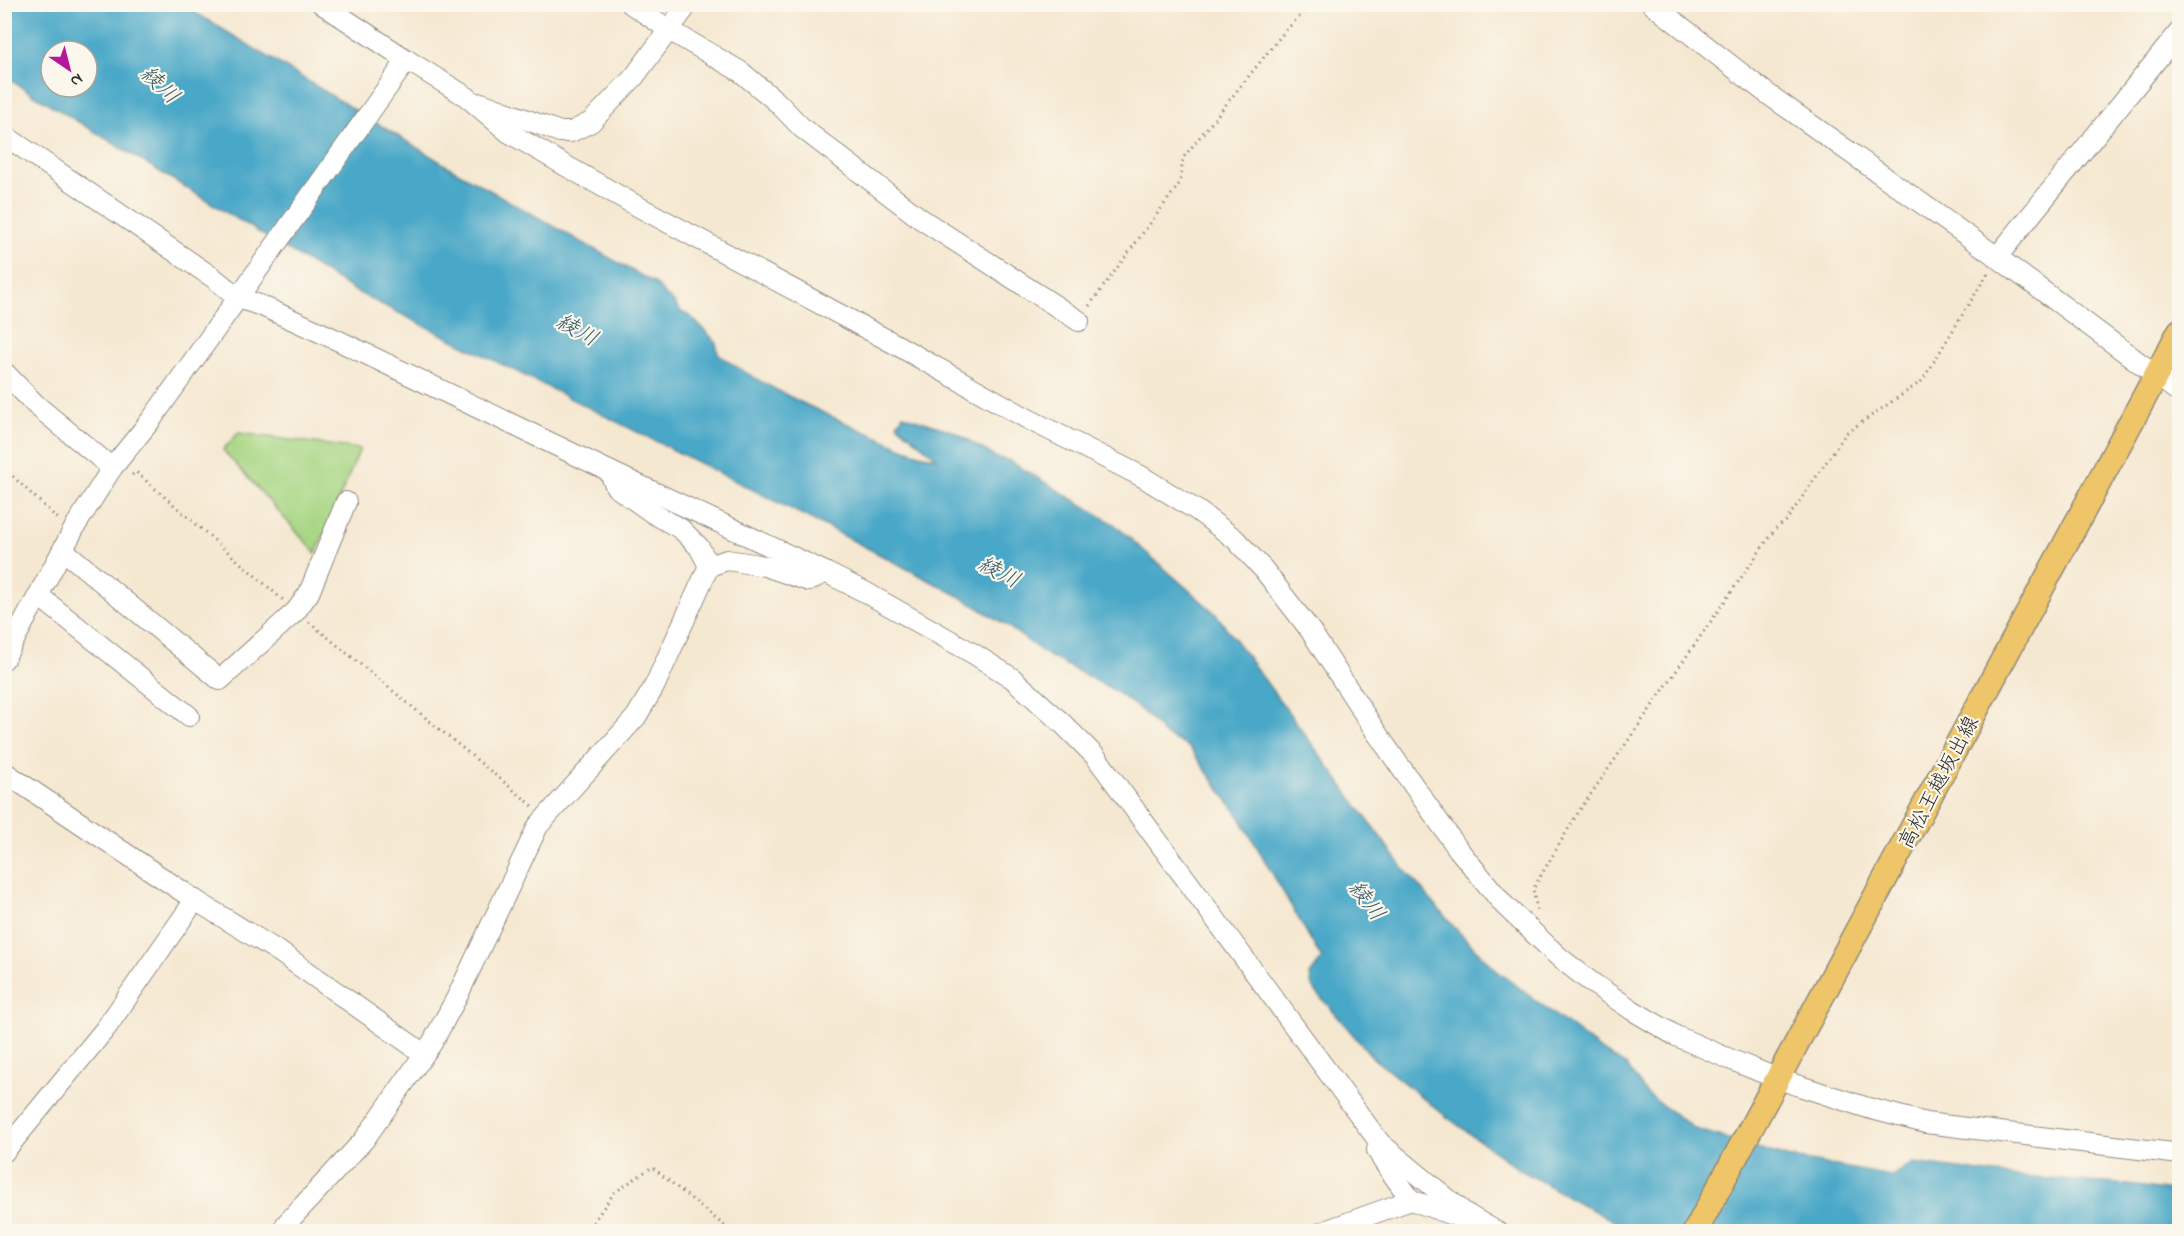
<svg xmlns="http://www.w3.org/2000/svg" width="2184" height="1236" font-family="'Indie Flower','Klee One',sans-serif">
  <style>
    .green { fill: #a7d683; stroke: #698057; stroke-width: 1.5 }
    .water { fill: #48a7c7; stroke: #3a6979; stroke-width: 1.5; fill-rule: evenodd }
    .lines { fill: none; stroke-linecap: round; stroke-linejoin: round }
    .minor-casing { stroke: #908a7e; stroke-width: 22 }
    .major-casing { stroke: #908a7e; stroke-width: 27 }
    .path { stroke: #908a7e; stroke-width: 3; stroke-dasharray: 1.5 4.5; stroke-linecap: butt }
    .minor { stroke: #fff; stroke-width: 20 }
    .major { stroke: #eec569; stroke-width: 24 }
    .labels { text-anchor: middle; stroke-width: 4.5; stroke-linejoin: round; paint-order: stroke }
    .street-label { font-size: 21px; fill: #2b2b2b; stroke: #fbf7ec }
    .water-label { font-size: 22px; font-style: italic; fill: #375d69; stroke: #fbf7ec }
  </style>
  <rect width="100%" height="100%" fill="#fbf7ec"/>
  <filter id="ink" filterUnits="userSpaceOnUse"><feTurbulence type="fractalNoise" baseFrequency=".0167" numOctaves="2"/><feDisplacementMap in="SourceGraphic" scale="12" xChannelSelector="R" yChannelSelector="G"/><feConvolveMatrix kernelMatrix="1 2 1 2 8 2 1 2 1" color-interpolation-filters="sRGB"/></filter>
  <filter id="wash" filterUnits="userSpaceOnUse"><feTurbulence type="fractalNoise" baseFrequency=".008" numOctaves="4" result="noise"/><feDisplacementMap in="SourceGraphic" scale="24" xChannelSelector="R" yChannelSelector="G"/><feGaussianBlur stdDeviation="1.35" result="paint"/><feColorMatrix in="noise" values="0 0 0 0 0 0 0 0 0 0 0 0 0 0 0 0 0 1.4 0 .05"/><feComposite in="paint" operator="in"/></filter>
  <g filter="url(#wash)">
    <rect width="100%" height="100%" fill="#f5e8d1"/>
    <polygon class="green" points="238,433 360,449 316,553 223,450"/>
    <path class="water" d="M4 5H183L447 166 656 284 665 295 672 300 681 312 689 315 716 342 718 354C762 386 814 409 864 431 888 441 912 454 937 458L897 424 903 415 955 432 997 458 1008 460 1114 524 1216 614 1404 869 1454 927 1496 970 1601 1050 1627 1066 1647 1094 1695 1129 1787 1157 1892 1176 1914 1163 2018 1177 2120 1184 2179 1192V1231L1635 1232 1583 1205 1519 1169 1448 1118 1374 1059 1312 987 1310 975 1322 959 1239 816 1189 747 1165 735 1142 711 1112 689 1047 655 1006 625 961 597 827 527 355 291 5 77ZM51 51H87V87H51Z"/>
  </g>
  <g filter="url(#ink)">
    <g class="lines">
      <defs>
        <g id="minor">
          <polyline points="322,4 407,60"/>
          <polyline points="631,4 671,31 741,72 777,102 802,128 921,219 1079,321"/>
          <polyline points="1652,4 1765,92 1997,257 2180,393"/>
          <polyline points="481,103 560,132 571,132 591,122 634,77 688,4"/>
          <polyline points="4,135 215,279 239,298 262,306 337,340 609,471 616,487 654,514 681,529 699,547 709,566"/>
          <polyline points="1997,257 2180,31"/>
          <polyline points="4,372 36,405 112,468"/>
          <polyline points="609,471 825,572"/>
          <polyline points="63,550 220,680 296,611 309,593 346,502"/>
          <polyline points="39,596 189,716"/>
          <polyline points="4,659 76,525 112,468 151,420 407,60 467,97 508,132 566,166 639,207 895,344 1028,419 1141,476 1198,511 1235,539 1264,570 1310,630 1376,732 1458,849 1504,905 1560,958 1591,982 1632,1010 1676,1036 1720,1055 1778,1079 1868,1108 1926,1123 2180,1154"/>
          <polyline points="4,772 195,900 281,953 424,1054"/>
          <polyline points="1380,1143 1466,1214"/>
          <polyline points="4,1152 106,1028 195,900"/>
          <polyline points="283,1232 286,1224 364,1140 432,1043 457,997 538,826 636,717 654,687 709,566 727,560 765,566 809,581 825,572 865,592 974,654 1012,678 1063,724 1096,757 1380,1143 1377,1150 1383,1161 1411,1200 1458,1217 1468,1215 1497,1232"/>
          <polyline points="1322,1232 1411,1200"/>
        </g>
        <polyline id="major" points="1695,1232 2180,331"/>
      </defs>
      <use href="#minor" class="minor-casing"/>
      <use href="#major" class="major-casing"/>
      <g class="path">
        <polyline points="1089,306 1180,183 1183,158 1285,31 1312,4"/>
        <polyline points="4,468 58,519"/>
        <polyline points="132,475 136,472 283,600"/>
        <polyline points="309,622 533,806"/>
        <polyline points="1537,910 1533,889 1577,814 1775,529 1786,521 1846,433 1922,381 1988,273"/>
        <polyline points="586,1232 614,1193 652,1167 732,1232"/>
      </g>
      <use href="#minor" class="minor"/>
      <use href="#major" class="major"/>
    </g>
  </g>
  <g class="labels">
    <g class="street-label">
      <text transform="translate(1938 782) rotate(-62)" y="7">高松王越坂出線</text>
    </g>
    <g class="water-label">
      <text transform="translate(161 84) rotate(44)" y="8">綾川</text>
      <text transform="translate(578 329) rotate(29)" y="8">綾川</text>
      <text transform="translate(1000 571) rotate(28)" y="8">綾川</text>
      <text transform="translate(1368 900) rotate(53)" y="8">綾川</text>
    </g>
  </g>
  <rect width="2184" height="1236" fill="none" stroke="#fbf7ec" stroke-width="24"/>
  <g transform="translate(69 69) rotate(145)"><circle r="28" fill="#fbf7ec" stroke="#a8a59f" stroke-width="1.5"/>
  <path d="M0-4.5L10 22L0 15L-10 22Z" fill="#b5179e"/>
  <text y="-9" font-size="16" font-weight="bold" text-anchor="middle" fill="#2b2b2b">N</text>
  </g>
</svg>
